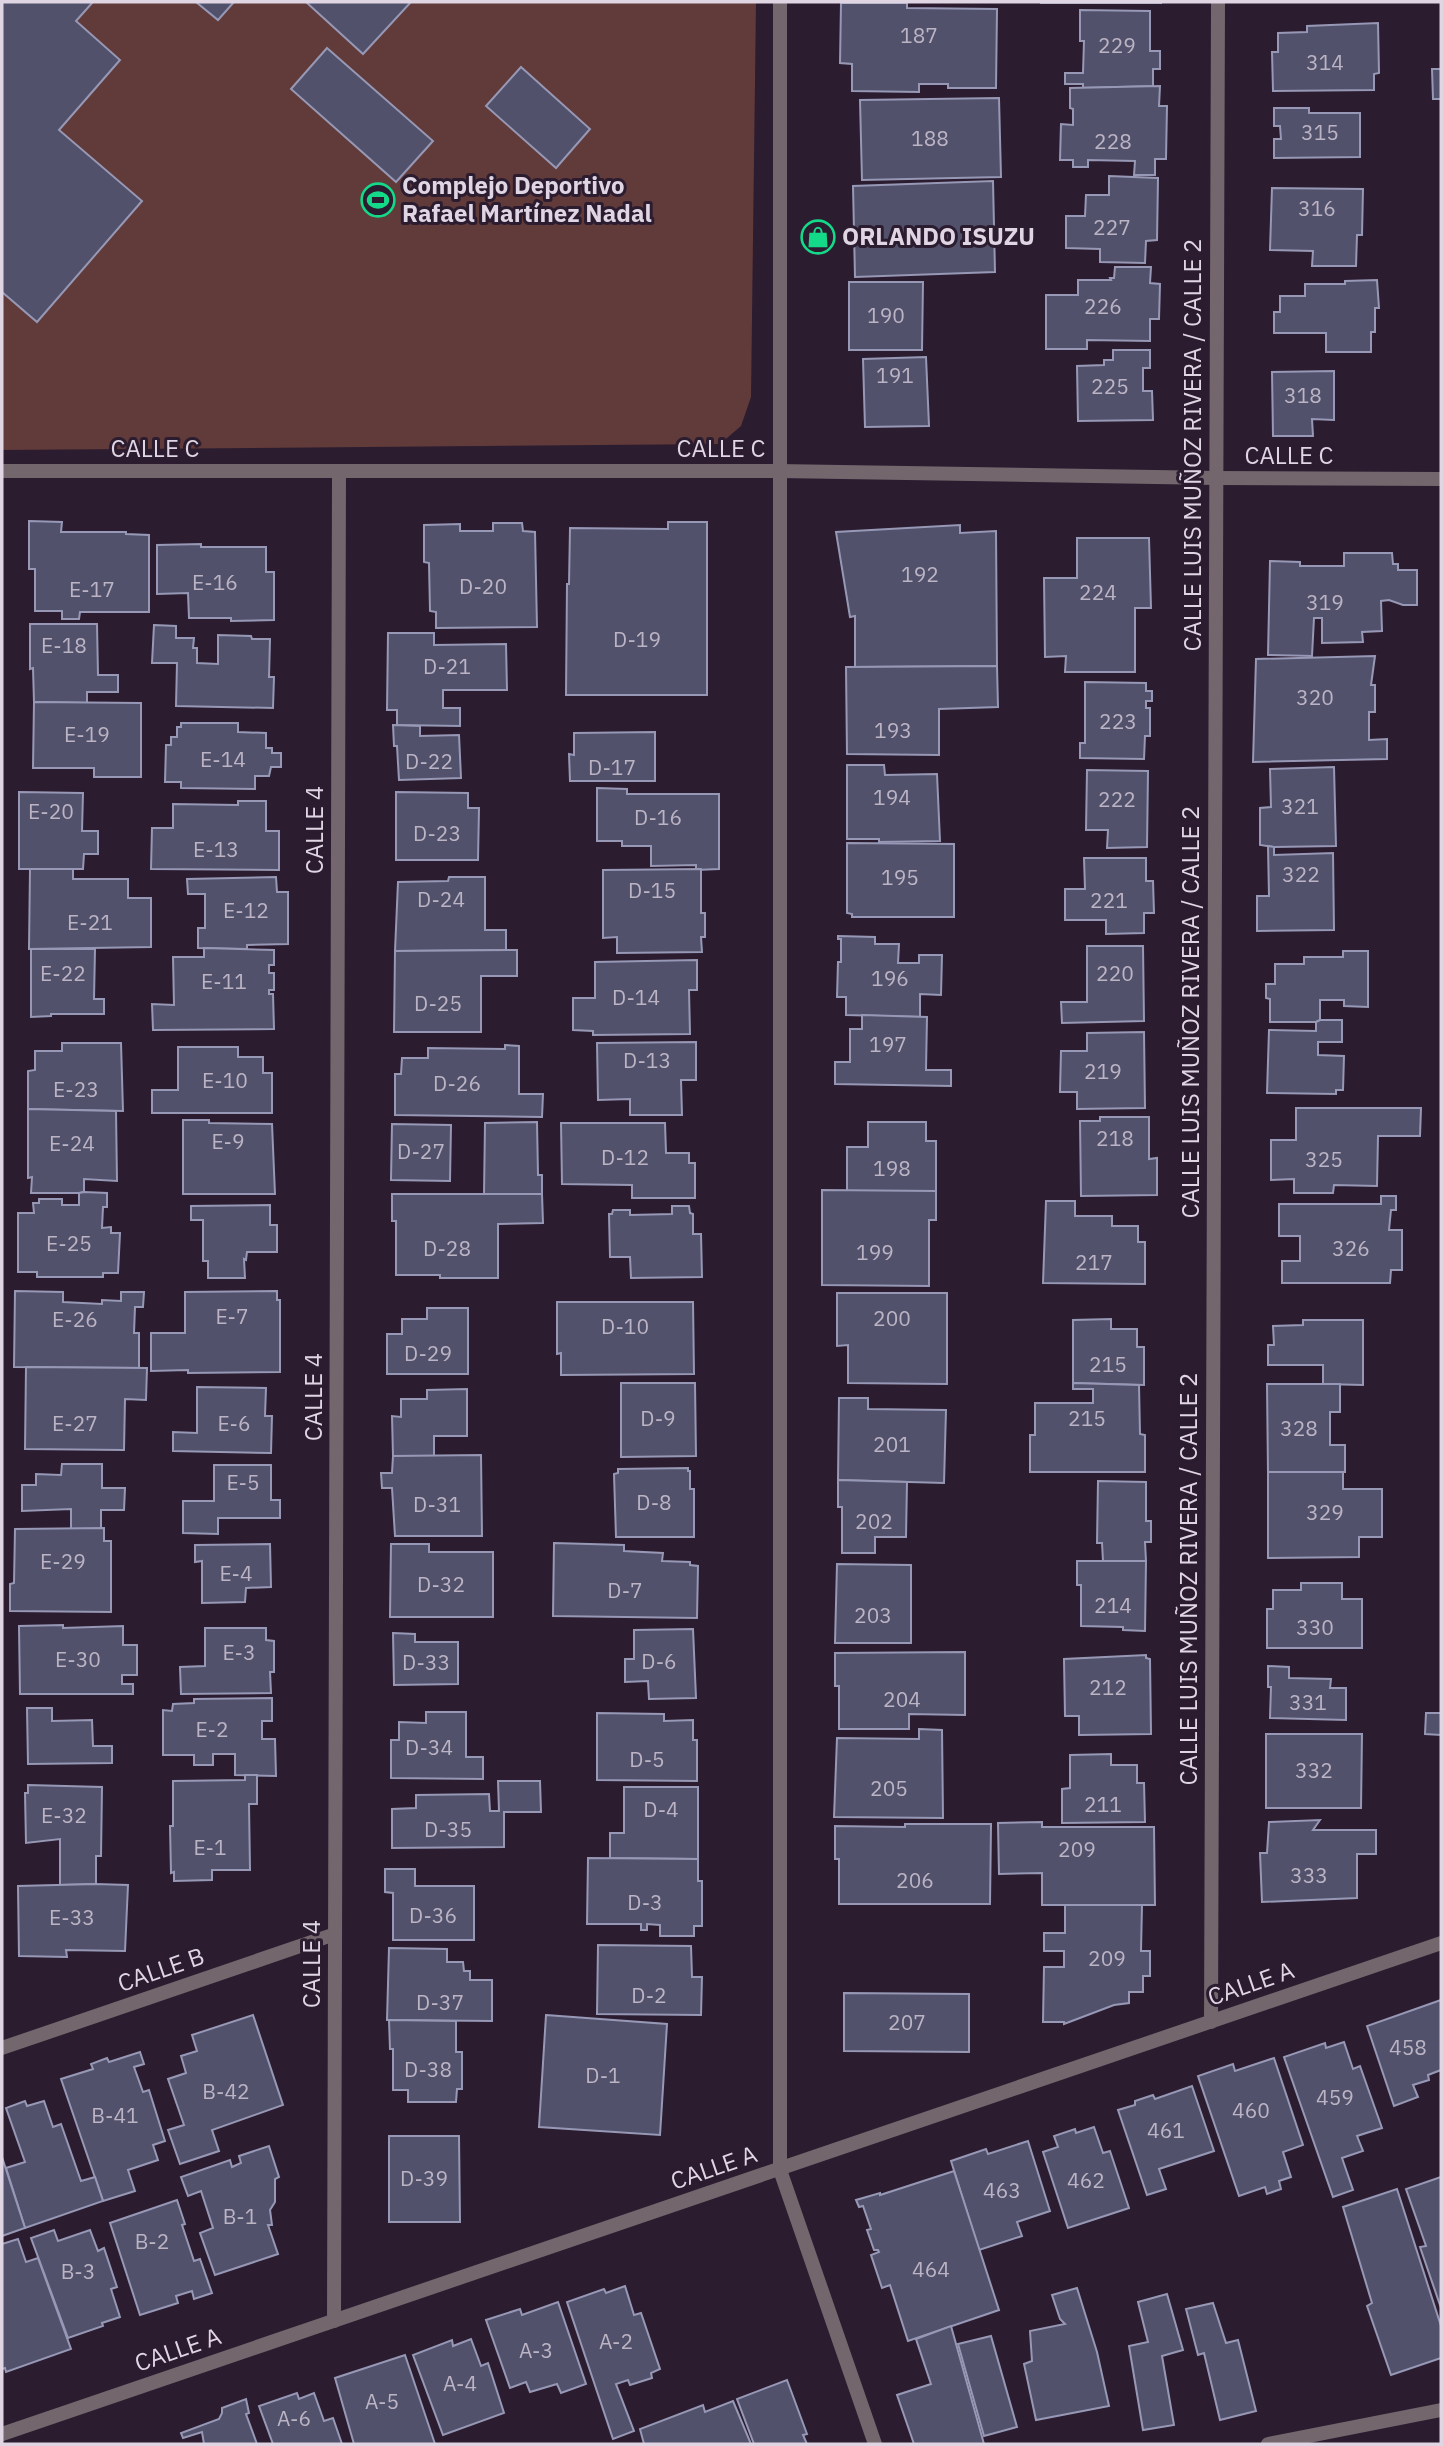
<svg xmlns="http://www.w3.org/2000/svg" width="1443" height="2446" font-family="'IBM Plex Sans',sans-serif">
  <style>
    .green { fill: #613a3a }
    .building { fill: #51516b; stroke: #9798b5; stroke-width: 2 }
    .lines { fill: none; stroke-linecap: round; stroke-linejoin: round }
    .minor { stroke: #73666c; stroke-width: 14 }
    .tertiary { stroke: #73666c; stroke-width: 14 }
    .labels { text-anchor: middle; stroke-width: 6; stroke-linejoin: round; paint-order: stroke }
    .number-label { font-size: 21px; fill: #bcb4c5 }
    .poi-label { font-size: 24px; font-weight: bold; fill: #dfd5e3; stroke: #2b1c30; text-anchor: start }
    .street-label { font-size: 24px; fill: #dfd5e3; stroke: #2b1c30 }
  </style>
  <rect width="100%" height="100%" fill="#2b1c30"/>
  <polygon class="green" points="2,2 756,2 751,397 741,426 720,444 2,450"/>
  <g class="building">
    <polygon points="2,2 93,2 76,21 120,60 59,130 142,201 37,322 2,292"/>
    <polygon points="196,2 234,2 218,20"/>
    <polygon points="306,2 411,2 363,54"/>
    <rect x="1041" y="2" width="120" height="1"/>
    <polygon points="841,3 907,3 907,8 997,9 996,88 948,88 948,84 919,84 919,92 852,91 852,64 840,63"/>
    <polygon points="1080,10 1150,11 1150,51 1160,51 1160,69 1153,69 1153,86 1083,88 1083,84 1065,84 1065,73 1083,73 1084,41 1080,41"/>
    <polygon points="1378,23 1379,73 1374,74 1374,90 1273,91 1272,52 1278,52 1278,33 1307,32 1307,26"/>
    <polygon points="327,48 433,141 396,182 291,89"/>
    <polygon points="521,67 590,129 556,168 486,106"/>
    <polygon points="1432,69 1441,69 1441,99 1433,99"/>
    <polygon points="1160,86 1159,106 1167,106 1166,159 1155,159 1155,175 1134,175 1135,161 1088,160 1088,167 1073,167 1073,160 1060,160 1061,124 1073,125 1073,109 1070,108 1070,88"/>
    <polygon points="999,98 1001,177 862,180 860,100"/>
    <polygon points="1274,108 1309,108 1309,113 1360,113 1360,157 1274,158 1274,139 1281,139 1280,126 1274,126"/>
    <polygon points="1109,176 1158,178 1157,240 1146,241 1145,263 1100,262 1100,249 1066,248 1066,216 1085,216 1086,195 1109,195"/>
    <polygon points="993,181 995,272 855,277 853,186"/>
    <polygon points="1272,188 1363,189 1362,235 1357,235 1356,266 1312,266 1313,251 1270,250"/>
    <polygon points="1115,267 1151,267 1150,283 1160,284 1159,319 1150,319 1150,341 1087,340 1087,349 1046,349 1046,295 1078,295 1078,280 1111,280 1110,278 1114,278"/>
    <polygon points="1377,280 1379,308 1375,308 1375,332 1371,332 1371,352 1326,352 1326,333 1274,333 1274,312 1280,312 1280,296 1305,296 1305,284 1345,284 1345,281"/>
    <polygon points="849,282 923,282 922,350 849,350"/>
    <polygon points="1113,350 1150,350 1150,368 1143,368 1143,391 1152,391 1153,420 1078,421 1077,366 1104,365 1104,360 1113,360"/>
    <polygon points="926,357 929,426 865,427 863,359"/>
    <polygon points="1334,371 1334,420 1312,419 1313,436 1273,436 1272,372"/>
    <polygon points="29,521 62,522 61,532 126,532 126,534 149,535 149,612 80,612 79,619 62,619 62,611 35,611 35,569 29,569"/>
    <polygon points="668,522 707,522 707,695 566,695 567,584 569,584 570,528 668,529"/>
    <polygon points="493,523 522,523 523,531 535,532 537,627 436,628 436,612 430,611 429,563 424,562 424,525 460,524 460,531 493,531"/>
    <polygon points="960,525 960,533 996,531 997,666 855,667 855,616 850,617 836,532"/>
    <polygon points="1077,538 1149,538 1151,608 1135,608 1135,672 1065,672 1066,656 1045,657 1044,578 1077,578"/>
    <polygon points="201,544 201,547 266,547 266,572 274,572 274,620 231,621 231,618 189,618 188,593 157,594 157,545"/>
    <polygon points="1344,553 1392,553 1393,564 1398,564 1398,570 1417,570 1417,605 1403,605 1389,600 1381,601 1382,631 1362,632 1363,642 1322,643 1322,618 1314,618 1312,656 1268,655 1270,561 1300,562 1300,566 1344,566"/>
    <polygon points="30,624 97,624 98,675 118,675 118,692 87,692 87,703 34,702 33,668 30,669"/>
    <polygon points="154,625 176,626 176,638 194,638 193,648 197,648 197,663 218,664 218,635 251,636 252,639 270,639 269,677 274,677 273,708 176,706 177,663 152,663"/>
    <polygon points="388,633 434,633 434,645 506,644 507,690 443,690 443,708 460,708 460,726 397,725 397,710 387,710"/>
    <polygon points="1375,656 1371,685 1375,685 1375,712 1369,712 1369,740 1387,739 1387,759 1253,762 1256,659"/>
    <polygon points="997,666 998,707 939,709 939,755 847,754 846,667"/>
    <polygon points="1085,682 1146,683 1146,691 1152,691 1152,701 1146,701 1146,708 1150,708 1150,736 1145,736 1144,759 1080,758 1080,743 1085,743"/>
    <polygon points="34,702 141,703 141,777 94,777 94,768 33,768"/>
    <polygon points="181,723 238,723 238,732 266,733 266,748 272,748 272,753 281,753 281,767 271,767 269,776 255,776 255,789 181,788 181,782 165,782 166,745 171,745 171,737 177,737 177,727 181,727"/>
    <polygon points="393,725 420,726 420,736 459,735 461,778 399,780 397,746 394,746"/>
    <polygon points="655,732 655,781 570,781 569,754 574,755 574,733"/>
    <polygon points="847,765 884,765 885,775 937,774 940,841 879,842 879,839 847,839"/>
    <polygon points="1334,767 1336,846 1274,847 1260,845 1260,808 1271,807 1270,769"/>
    <polygon points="1087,770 1148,771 1147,847 1107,848 1108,830 1086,830"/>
    <polygon points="597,788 627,789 627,794 719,794 719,869 696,870 696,865 651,866 651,846 622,846 622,841 597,841"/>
    <polygon points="19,792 83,793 82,831 98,831 98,854 84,854 83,869 19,869"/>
    <polygon points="396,792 468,793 468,808 479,808 478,860 396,860"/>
    <polygon points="238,801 266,801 266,831 279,831 279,870 151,869 152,828 173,828 173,804 238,805"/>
    <polygon points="847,843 954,844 954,917 852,917 852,914 847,913"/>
    <polygon points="1268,846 1274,847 1274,855 1333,853 1334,930 1257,931 1257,896 1269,896"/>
    <polygon points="1084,858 1146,858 1146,881 1153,881 1154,913 1144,913 1144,933 1106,934 1106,920 1065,920 1065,889 1085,889"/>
    <polygon points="30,869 73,869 73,879 128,879 128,898 151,898 151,947 29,949"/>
    <polygon points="701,869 701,913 705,913 705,937 701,937 702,952 617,953 617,937 603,938 603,870"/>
    <polygon points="276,877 277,892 288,892 288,944 247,945 247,949 198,948 198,928 205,928 205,894 188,894 187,879"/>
    <polygon points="449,877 485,877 485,930 506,930 506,950 395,951 398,882 448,881"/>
    <polygon points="838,936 875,937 875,944 899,944 898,963 919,963 919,955 942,955 941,995 920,994 920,1017 846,1015 846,997 837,997 838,962 841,962 841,939 838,939"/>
    <polygon points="1087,946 1143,946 1144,1021 1062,1023 1061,1002 1087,1002"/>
    <polygon points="204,948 274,950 274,965 269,965 269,973 274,973 274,990 269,990 269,994 273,994 274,1029 153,1030 152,1004 174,1005 173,957 204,957"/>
    <polygon points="31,949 95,949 94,999 104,999 104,1014 51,1014 51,1016 31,1017"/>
    <polygon points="517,950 517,976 481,976 481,1032 394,1032 395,951"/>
    <polygon points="1343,951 1368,951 1368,1007 1344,1006 1344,1000 1320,1000 1320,1020 1316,1022 1270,1022 1270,999 1266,998 1266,984 1275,984 1275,964 1304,964 1304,957 1343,957"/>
    <polygon points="697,960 697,990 689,990 690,1034 593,1035 593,1031 573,1030 573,998 595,998 595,962"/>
    <polygon points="862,1015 927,1017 926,1070 951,1070 951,1086 835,1084 835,1062 850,1062 850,1029 862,1029"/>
    <polygon points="1320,1020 1342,1020 1342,1042 1318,1042 1318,1055 1344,1056 1343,1090 1336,1090 1336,1094 1267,1093 1269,1030 1316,1031 1316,1022"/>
    <polygon points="1144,1032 1145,1108 1077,1109 1077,1092 1060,1092 1061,1051 1087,1051 1087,1033"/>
    <polygon points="696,1042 696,1080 681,1080 682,1115 630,1115 630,1099 598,1100 597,1043"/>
    <polygon points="62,1043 121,1043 123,1111 28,1109 28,1071 35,1070 35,1051 62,1051"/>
    <polygon points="505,1045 519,1046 519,1094 543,1094 542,1117 395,1115 395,1074 401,1074 402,1058 428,1058 428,1048 505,1049"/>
    <polygon points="178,1047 238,1047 238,1057 263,1057 263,1073 272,1073 272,1113 152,1113 152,1090 178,1090"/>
    <polygon points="1296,1108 1421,1108 1420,1136 1378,1136 1377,1186 1334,1185 1333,1193 1294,1193 1294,1179 1271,1180 1271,1140 1296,1140"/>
    <polygon points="28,1109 116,1111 117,1181 84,1179 84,1192 79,1193 31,1193 32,1177 28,1178"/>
    <polygon points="1100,1117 1149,1117 1149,1159 1157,1158 1157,1195 1081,1196 1080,1121 1100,1121"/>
    <polygon points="183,1120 209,1120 209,1123 272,1124 275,1194 183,1194"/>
    <polygon points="537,1122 538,1175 542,1175 542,1194 484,1195 485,1123"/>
    <polygon points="868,1122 926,1122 926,1141 936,1141 936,1191 847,1191 847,1147 868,1147"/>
    <polygon points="561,1123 665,1123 666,1153 689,1153 689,1163 695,1163 695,1198 632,1198 632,1185 562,1184"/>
    <polygon points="392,1124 451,1125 450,1181 391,1180"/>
    <polygon points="822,1190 936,1191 936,1220 929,1220 929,1286 822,1285"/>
    <polygon points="84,1192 107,1193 107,1207 103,1207 102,1228 111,1227 111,1233 120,1233 118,1273 103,1273 103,1277 37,1277 37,1272 18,1272 18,1213 34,1213 33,1203 39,1203 39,1199 62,1199 62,1205 79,1205 79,1193"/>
    <polygon points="392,1194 542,1194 543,1223 498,1224 498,1278 440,1278 440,1275 396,1275 396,1221 392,1221"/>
    <polygon points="1381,1196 1396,1196 1396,1210 1391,1210 1389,1230 1402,1230 1402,1270 1391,1270 1390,1283 1282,1283 1282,1261 1300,1261 1300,1236 1279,1236 1279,1204 1381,1204"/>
    <polygon points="1046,1201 1075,1201 1075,1216 1112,1216 1112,1226 1138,1226 1138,1242 1145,1242 1145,1284 1043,1283"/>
    <polygon points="270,1205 270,1225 277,1225 277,1252 247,1252 246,1260 244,1259 245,1278 208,1278 208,1261 203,1261 203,1220 191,1220 191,1206"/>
    <polygon points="672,1206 689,1206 690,1213 693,1214 693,1234 701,1234 702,1277 631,1278 630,1257 610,1257 609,1214 612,1214 613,1210 630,1210 630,1215 672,1214"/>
    <polygon points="15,1291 63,1292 63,1302 102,1304 102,1300 121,1301 121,1292 144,1292 143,1307 135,1307 134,1333 139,1333 139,1368 14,1367"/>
    <polygon points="277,1291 277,1300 280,1300 280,1372 188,1373 188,1370 151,1371 151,1333 185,1333 185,1292"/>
    <polygon points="837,1293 947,1293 947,1384 848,1383 848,1345 837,1346"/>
    <polygon points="557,1302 693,1302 694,1374 561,1375 561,1353 557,1354"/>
    <polygon points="427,1308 468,1308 468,1374 387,1374 387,1334 402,1334 402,1319 427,1319"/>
    <polygon points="1111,1319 1111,1329 1137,1329 1137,1347 1144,1347 1144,1385 1073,1383 1073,1320"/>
    <polygon points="1303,1320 1363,1320 1363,1385 1323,1384 1323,1365 1268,1365 1268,1345 1274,1345 1273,1326 1303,1325"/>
    <polygon points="26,1367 147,1368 146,1400 125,1399 124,1450 25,1449"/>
    <polygon points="621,1383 695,1383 696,1456 621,1457"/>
    <polygon points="1073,1383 1139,1385 1140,1434 1145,1435 1145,1472 1030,1472 1030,1435 1035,1435 1035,1403 1093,1403 1093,1389 1073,1389"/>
    <polygon points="1267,1384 1340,1384 1340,1412 1330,1412 1330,1445 1345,1445 1345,1472 1268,1472"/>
    <polygon points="197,1387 266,1388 265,1416 272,1416 271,1453 173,1451 173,1432 197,1433"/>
    <polygon points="467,1389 467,1436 434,1436 434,1456 393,1456 392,1416 401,1417 401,1399 427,1399 427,1390"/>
    <polygon points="839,1398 868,1398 868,1409 946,1410 944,1483 838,1480"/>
    <polygon points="481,1455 482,1536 395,1536 392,1488 382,1488 381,1473 392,1473 393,1456"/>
    <polygon points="62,1464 102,1464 102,1488 125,1488 124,1510 101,1510 101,1529 71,1530 71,1509 22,1511 22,1485 36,1485 36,1474 61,1475"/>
    <polygon points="214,1465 271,1465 271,1500 280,1500 280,1518 218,1518 218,1534 183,1533 183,1501 214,1501"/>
    <polygon points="688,1468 688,1471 690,1471 690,1489 694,1489 694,1537 616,1537 614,1474 618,1473 618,1469"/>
    <polygon points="1268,1472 1343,1472 1343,1489 1382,1489 1382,1537 1359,1537 1359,1557 1268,1558"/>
    <polygon points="838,1480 907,1482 906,1537 875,1537 875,1553 842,1553 842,1507 838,1507"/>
    <polygon points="1098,1481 1146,1482 1146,1521 1151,1521 1151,1542 1145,1542 1146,1561 1103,1561 1102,1543 1097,1543"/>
    <polygon points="104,1528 104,1541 111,1541 111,1612 10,1611 10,1584 14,1583 15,1529"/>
    <polygon points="554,1543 624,1545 624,1551 663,1553 662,1561 690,1562 690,1565 698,1566 697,1618 553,1616"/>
    <polygon points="270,1544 271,1587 246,1588 245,1602 202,1603 202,1561 195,1562 195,1545"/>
    <polygon points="391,1544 429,1544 429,1552 493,1552 493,1617 390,1617"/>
    <polygon points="1077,1561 1146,1561 1145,1631 1123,1630 1123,1627 1081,1626 1081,1585 1077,1585"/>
    <polygon points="837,1564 911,1565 911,1643 835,1643"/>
    <polygon points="1301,1583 1342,1583 1342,1599 1362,1599 1362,1648 1267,1648 1267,1609 1273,1609 1273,1590 1301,1590"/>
    <polygon points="63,1625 63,1628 123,1626 123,1645 137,1645 137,1675 122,1675 122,1684 133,1684 133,1694 20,1694 19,1626"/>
    <polygon points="205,1628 266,1628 266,1640 274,1641 274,1672 270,1672 271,1693 181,1694 180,1667 205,1666"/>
    <polygon points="693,1629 696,1698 649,1699 648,1681 625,1682 625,1659 634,1659 634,1630"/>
    <polygon points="393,1633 415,1634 415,1642 458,1642 458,1684 394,1685"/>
    <polygon points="965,1652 965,1715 909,1714 909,1729 839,1729 839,1686 835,1686 835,1653"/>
    <polygon points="1146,1655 1146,1658 1150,1659 1151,1734 1079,1735 1079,1716 1065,1716 1064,1659"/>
    <polygon points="1268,1666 1289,1667 1289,1678 1331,1679 1330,1688 1346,1688 1346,1720 1270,1718 1271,1687 1268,1687"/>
    <polygon points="272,1698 272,1721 262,1721 262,1739 275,1739 276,1776 235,1775 235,1754 213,1754 213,1765 194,1765 194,1755 163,1755 163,1710 172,1711 173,1704 194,1703 194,1699"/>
    <polygon points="27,1708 52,1708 52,1721 92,1720 93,1746 112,1746 112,1763 28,1764"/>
    <polygon points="426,1712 466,1712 466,1757 483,1757 483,1779 391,1778 391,1740 399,1740 399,1722 426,1723"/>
    <polygon points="597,1713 664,1714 664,1721 693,1720 693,1740 697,1740 697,1781 597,1780"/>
    <polygon points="1426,1713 1441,1713 1441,1735 1425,1734"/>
    <polygon points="919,1729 942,1730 943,1818 834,1817 837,1738 919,1739"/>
    <polygon points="1266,1734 1362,1734 1361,1808 1266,1808"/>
    <polygon points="1111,1754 1111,1765 1137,1765 1137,1783 1144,1783 1145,1822 1062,1823 1062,1789 1070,1788 1070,1755"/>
    <polygon points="245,1775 257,1775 257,1804 249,1804 250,1870 212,1870 212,1880 174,1881 174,1872 171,1873 170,1826 173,1826 173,1781 245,1780"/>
    <polygon points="498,1781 540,1781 541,1812 504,1812 504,1847 392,1848 392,1809 416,1808 416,1795 489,1794 490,1811 499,1811"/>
    <polygon points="28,1785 102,1787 101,1856 96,1856 96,1884 60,1885 60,1839 26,1843 25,1793 28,1793"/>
    <polygon points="624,1787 698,1787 698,1859 610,1858 610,1833 624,1833"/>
    <polygon points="1320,1820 1313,1830 1376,1830 1376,1854 1357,1854 1357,1898 1262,1902 1260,1853 1267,1853 1269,1822"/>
    <polygon points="1042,1822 1042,1827 1154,1827 1155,1905 1042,1905 1042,1873 999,1874 998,1823"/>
    <polygon points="905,1824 991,1824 990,1904 839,1904 839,1859 835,1859 835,1826 905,1827"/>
    <polygon points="588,1858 698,1859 698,1881 702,1881 702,1926 694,1926 694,1936 660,1936 660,1925 647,1924 647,1930 641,1930 641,1924 587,1924"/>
    <polygon points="385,1869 415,1869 415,1886 474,1886 474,1940 393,1940 393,1893 385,1892"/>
    <polygon points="96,1884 128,1885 125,1951 66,1950 67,1957 19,1956 18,1886"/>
    <polygon points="1065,1905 1142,1905 1141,1951 1150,1951 1150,1976 1143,1976 1143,1992 1129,1992 1129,2003 1114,2005 1064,2024 1064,2022 1043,2022 1044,1967 1064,1967 1064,1951 1044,1951 1044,1933 1065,1933"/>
    <polygon points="598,1945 691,1946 692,1977 702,1977 701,2015 597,2014"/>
    <polygon points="389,1948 447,1949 447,1962 463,1962 464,1971 470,1971 470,1980 492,1980 492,2021 387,2020"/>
    <polygon points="844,1993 969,1994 969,2052 844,2051"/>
    <polygon points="1441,2000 1441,2070 1428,2075 1429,2080 1413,2085 1418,2097 1394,2106 1367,2026"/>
    <polygon points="253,2015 283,2105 212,2130 219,2151 180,2164 168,2130 184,2125 168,2079 186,2073 181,2056 197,2051 192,2035"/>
    <polygon points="546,2015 667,2024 660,2135 539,2127"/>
    <polygon points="389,2020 456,2021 456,2052 462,2052 462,2089 457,2089 456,2102 408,2102 408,2090 393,2090 393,2049 390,2049"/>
    <polygon points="1344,2042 1353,2069 1360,2066 1382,2128 1357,2136 1363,2151 1342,2158 1353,2190 1333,2197 1284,2057 1325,2043 1326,2048"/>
    <polygon points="140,2052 144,2064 134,2067 143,2092 149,2090 165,2141 153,2145 158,2160 128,2170 135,2191 103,2201 61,2079 93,2069 91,2064 107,2058 109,2062"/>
    <polygon points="1274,2058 1303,2145 1283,2152 1291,2177 1279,2181 1281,2189 1267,2194 1265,2187 1239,2196 1198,2076 1233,2064 1235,2071"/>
    <polygon points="1192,2086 1214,2151 1159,2169 1166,2189 1147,2195 1118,2110 1135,2105 1135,2101 1153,2095 1155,2099"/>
    <polygon points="25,2101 27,2106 44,2101 53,2127 61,2124 81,2181 95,2177 103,2201 25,2228 6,2168 25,2162 6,2108"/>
    <polygon points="1094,2127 1103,2153 1110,2151 1129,2208 1068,2228 1043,2152 1058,2147 1054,2136 1075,2129 1076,2133"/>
    <polygon points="389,2136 459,2136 460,2222 389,2222"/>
    <polygon points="1028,2141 1050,2211 1017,2222 1022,2236 979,2250 951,2161 986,2149 988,2154"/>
    <polygon points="269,2146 279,2177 275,2179 275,2202 270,2210 272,2225 268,2225 278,2254 215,2275 200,2233 213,2228 201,2191 188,2196 181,2177 230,2160 232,2167 241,2163 239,2156"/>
    <polygon points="2,2157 25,2228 2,2236"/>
    <polygon points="954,2171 999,2310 908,2341 890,2285 882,2288 871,2255 879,2252 878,2250 874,2250 867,2230 871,2229 863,2206 859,2207 856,2200 880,2193 880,2195"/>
    <polygon points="1441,2177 1441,2308 1420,2247 1426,2246 1406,2189"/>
    <polygon points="1397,2189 1441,2326 1441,2358 1391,2375 1367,2306 1372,2303 1343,2207"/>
    <polygon points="177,2200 185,2224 182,2225 194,2261 200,2259 212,2293 194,2299 192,2291 176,2296 178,2303 140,2315 110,2223"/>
    <polygon points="54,2230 58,2241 90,2230 98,2251 104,2248 117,2287 111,2289 120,2317 102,2323 103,2326 68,2338 31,2238"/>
    <polygon points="18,2239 26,2262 38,2258 71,2349 6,2372 5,2368 2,2369 2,2244"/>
    <polygon points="625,2286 634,2315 641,2313 660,2369 651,2373 652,2378 630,2385 628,2380 616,2384 634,2431 613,2439 567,2302 604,2289 606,2293"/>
    <polygon points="1077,2288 1097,2352 1109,2406 1036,2420 1024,2364 1032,2361 1030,2331 1065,2324 1060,2319 1052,2295"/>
    <polygon points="1167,2294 1183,2350 1162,2356 1174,2425 1143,2430 1129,2346 1148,2342 1138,2302"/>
    <polygon points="558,2302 586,2384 561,2393 557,2384 530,2392 526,2382 510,2388 486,2320 520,2309 522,2315"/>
    <polygon points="1213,2303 1226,2343 1238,2340 1256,2411 1220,2420 1204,2353 1198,2355 1186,2309"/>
    <polygon points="951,2326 984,2444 914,2444 897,2395 931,2384 916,2339"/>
    <polygon points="991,2336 1017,2427 984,2436 958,2344"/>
    <polygon points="471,2339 481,2366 488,2363 504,2413 443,2435 413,2355 452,2340 453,2346"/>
    <polygon points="405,2355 435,2444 354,2444 335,2378"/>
    <polygon points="787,2380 807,2434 803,2435 807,2444 754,2444 737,2399"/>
    <polygon points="297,2393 299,2399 314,2393 324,2421 333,2418 342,2444 273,2444 259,2406"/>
    <polygon points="246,2399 249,2413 246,2414 257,2444 204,2444 202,2432 183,2438 181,2433 219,2419 222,2413 222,2408"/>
    <polygon points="733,2401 751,2444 644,2444 640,2429 703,2405 705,2412"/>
  </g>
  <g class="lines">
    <g class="minor">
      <polyline points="2,471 778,471 1216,478 1441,479"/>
      <polyline points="1211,2022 1218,2"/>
      <polyline points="2,2048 335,1934"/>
      <polyline points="334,2321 339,472"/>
      <polyline points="2,2434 1441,1943"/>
    </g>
    <g class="tertiary">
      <polyline points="780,2 780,2170 875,2444"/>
      <polyline points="1268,2444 1441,2410"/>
    </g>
  </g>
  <defs>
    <symbol id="stadium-ring" viewBox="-11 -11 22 22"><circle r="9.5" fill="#2b1c30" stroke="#14d989" stroke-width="1.5"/><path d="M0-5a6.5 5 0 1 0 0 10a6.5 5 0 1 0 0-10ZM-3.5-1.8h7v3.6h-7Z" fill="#14d989"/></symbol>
    <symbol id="shop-ring" viewBox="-11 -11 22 22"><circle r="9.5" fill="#2b1c30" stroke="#14d989" stroke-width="1.5"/><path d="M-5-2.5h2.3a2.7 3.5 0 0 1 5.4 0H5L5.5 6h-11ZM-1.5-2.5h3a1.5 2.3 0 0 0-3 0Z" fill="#14d989"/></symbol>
  </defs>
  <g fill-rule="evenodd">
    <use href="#stadium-ring" x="359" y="181" width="38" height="38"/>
    <use href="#shop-ring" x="799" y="218" width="38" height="38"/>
  </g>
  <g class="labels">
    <g class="number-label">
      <text x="919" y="43">187</text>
      <text x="1117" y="53">229</text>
      <text x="1325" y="70">314</text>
      <text x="1320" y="140">315</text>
      <text x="930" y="146">188</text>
      <text x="1113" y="149">228</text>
      <text x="1317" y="216">316</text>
      <text x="1112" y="235">227</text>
      <text x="1103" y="314">226</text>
      <text x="886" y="323">190</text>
      <text x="895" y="383">191</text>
      <text x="1110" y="394">225</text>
      <text x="1303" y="403">318</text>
      <text x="920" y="582">192</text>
      <text x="215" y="590">E-16</text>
      <text x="483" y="594">D-20</text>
      <text x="92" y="597">E-17</text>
      <text x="1098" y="600">224</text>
      <text x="1325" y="610">319</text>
      <text x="637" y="647">D-19</text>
      <text x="64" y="653">E-18</text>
      <text x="447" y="674">D-21</text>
      <text x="1315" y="705">320</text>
      <text x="1118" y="729">223</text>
      <text x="893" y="738">193</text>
      <text x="87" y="742">E-19</text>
      <text x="223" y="767">E-14</text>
      <text x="429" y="769">D-22</text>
      <text x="612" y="775">D-17</text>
      <text x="892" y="805">194</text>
      <text x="1117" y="807">222</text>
      <text x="1300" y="814">321</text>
      <text x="51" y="819">E-20</text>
      <text x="658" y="825">D-16</text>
      <text x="437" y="841">D-23</text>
      <text x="216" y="857">E-13</text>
      <text x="1301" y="882">322</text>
      <text x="900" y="885">195</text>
      <text x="652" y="898">D-15</text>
      <text x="441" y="907">D-24</text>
      <text x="1109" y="908">221</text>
      <text x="246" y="918">E-12</text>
      <text x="90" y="930">E-21</text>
      <text x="63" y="981">E-22</text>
      <text x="1115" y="981">220</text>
      <text x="890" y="986">196</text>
      <text x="224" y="989">E-11</text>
      <text x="636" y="1005">D-14</text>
      <text x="438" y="1011">D-25</text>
      <text x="888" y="1052">197</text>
      <text x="647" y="1068">D-13</text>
      <text x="1103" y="1079">219</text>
      <text x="225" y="1088">E-10</text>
      <text x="457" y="1091">D-26</text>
      <text x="76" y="1097">E-23</text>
      <text x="1115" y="1146">218</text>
      <text x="228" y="1149">E-9</text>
      <text x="72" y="1151">E-24</text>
      <text x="421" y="1159">D-27</text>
      <text x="625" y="1165">D-12</text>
      <text x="1324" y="1167">325</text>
      <text x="892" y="1176">198</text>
      <text x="69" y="1251">E-25</text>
      <text x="447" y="1256">D-28</text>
      <text x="1351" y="1256">326</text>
      <text x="875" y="1260">199</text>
      <text x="1094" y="1270">217</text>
      <text x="232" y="1324">E-7</text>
      <text x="892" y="1326">200</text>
      <text x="75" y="1327">E-26</text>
      <text x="625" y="1334">D-10</text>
      <text x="428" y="1361">D-29</text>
      <text x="1108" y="1372">215</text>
      <text x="658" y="1426">D-9</text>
      <text x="1087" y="1426">215</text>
      <text x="75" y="1431">E-27</text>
      <text x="234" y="1431">E-6</text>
      <text x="1299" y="1436">328</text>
      <text x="892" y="1452">201</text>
      <text x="243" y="1490">E-5</text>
      <text x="654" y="1510">D-8</text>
      <text x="437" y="1512">D-31</text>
      <text x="1325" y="1520">329</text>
      <text x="874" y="1529">202</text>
      <text x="63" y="1569">E-29</text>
      <text x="236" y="1581">E-4</text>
      <text x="441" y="1592">D-32</text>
      <text x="625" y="1598">D-7</text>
      <text x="1113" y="1613">214</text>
      <text x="873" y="1623">203</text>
      <text x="1315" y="1635">330</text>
      <text x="239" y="1660">E-3</text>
      <text x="78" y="1667">E-30</text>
      <text x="659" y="1669">D-6</text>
      <text x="426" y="1670">D-33</text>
      <text x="1108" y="1695">212</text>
      <text x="902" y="1707">204</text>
      <text x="1308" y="1710">331</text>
      <text x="212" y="1737">E-2</text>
      <text x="429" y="1755">D-34</text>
      <text x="647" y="1767">D-5</text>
      <text x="1314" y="1778">332</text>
      <text x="889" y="1796">205</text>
      <text x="1103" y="1812">211</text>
      <text x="661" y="1817">D-4</text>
      <text x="64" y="1823">E-32</text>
      <text x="448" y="1837">D-35</text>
      <text x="210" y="1855">E-1</text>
      <text x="1077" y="1857">209</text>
      <text x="1309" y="1883">333</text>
      <text x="915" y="1888">206</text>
      <text x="645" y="1910">D-3</text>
      <text x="433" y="1923">D-36</text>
      <text x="72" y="1925">E-33</text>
      <text x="1107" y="1966">209</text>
      <text x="649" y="2003">D-2</text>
      <text x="440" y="2010">D-37</text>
      <text x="907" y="2030">207</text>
      <text x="1408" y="2055">458</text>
      <text x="428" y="2077">D-38</text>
      <text x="603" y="2083">D-1</text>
      <text x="226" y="2099">B-42</text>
      <text x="1335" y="2105">459</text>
      <text x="1251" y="2118">460</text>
      <text x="115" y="2123">B-41</text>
      <text x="1166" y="2138">461</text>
      <text x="424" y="2186">D-39</text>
      <text x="1086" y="2188">462</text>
      <text x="1002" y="2198">463</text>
      <text x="240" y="2224">B-1</text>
      <text x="152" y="2249">B-2</text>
      <text x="931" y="2277">464</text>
      <text x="78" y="2279">B-3</text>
      <text x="616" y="2349">A-2</text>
      <text x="536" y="2358">A-3</text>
      <text x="460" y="2391">A-4</text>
      <text x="382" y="2409">A-5</text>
      <text x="294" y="2426">A-6</text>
    </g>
    <g class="poi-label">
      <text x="402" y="194">Complejo Deportivo<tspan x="402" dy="28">Rafael Martínez Nadal</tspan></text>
      <text x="842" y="245">ORLANDO ISUZU</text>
    </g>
    <g class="street-label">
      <text transform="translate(1193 445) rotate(-90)" y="8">CALLE LUIS MUÑOZ RIVERA / CALLE 2</text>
      <text x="155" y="457">CALLE C</text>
      <text x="721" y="457">CALLE C</text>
      <text x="1289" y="464">CALLE C</text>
      <text transform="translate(315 830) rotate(-90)" y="8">CALLE 4</text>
      <text transform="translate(1191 1012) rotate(-90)" y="8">CALLE LUIS MUÑOZ RIVERA / CALLE 2</text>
      <text transform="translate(314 1397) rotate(-90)" y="8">CALLE 4</text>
      <text transform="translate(1189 1579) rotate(-90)" y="8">CALLE LUIS MUÑOZ RIVERA / CALLE 2</text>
      <text transform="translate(312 1964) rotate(-90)" y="8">CALLE 4</text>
      <text transform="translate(161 1970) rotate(-19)" y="8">CALLE B</text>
      <text transform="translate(1251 1984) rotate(-19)" y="8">CALLE A</text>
      <text transform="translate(714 2168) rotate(-19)" y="8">CALLE A</text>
      <text transform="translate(178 2350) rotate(-19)" y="8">CALLE A</text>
    </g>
  </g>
  <rect width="1443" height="2446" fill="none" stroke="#dfd5e3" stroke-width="7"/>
</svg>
